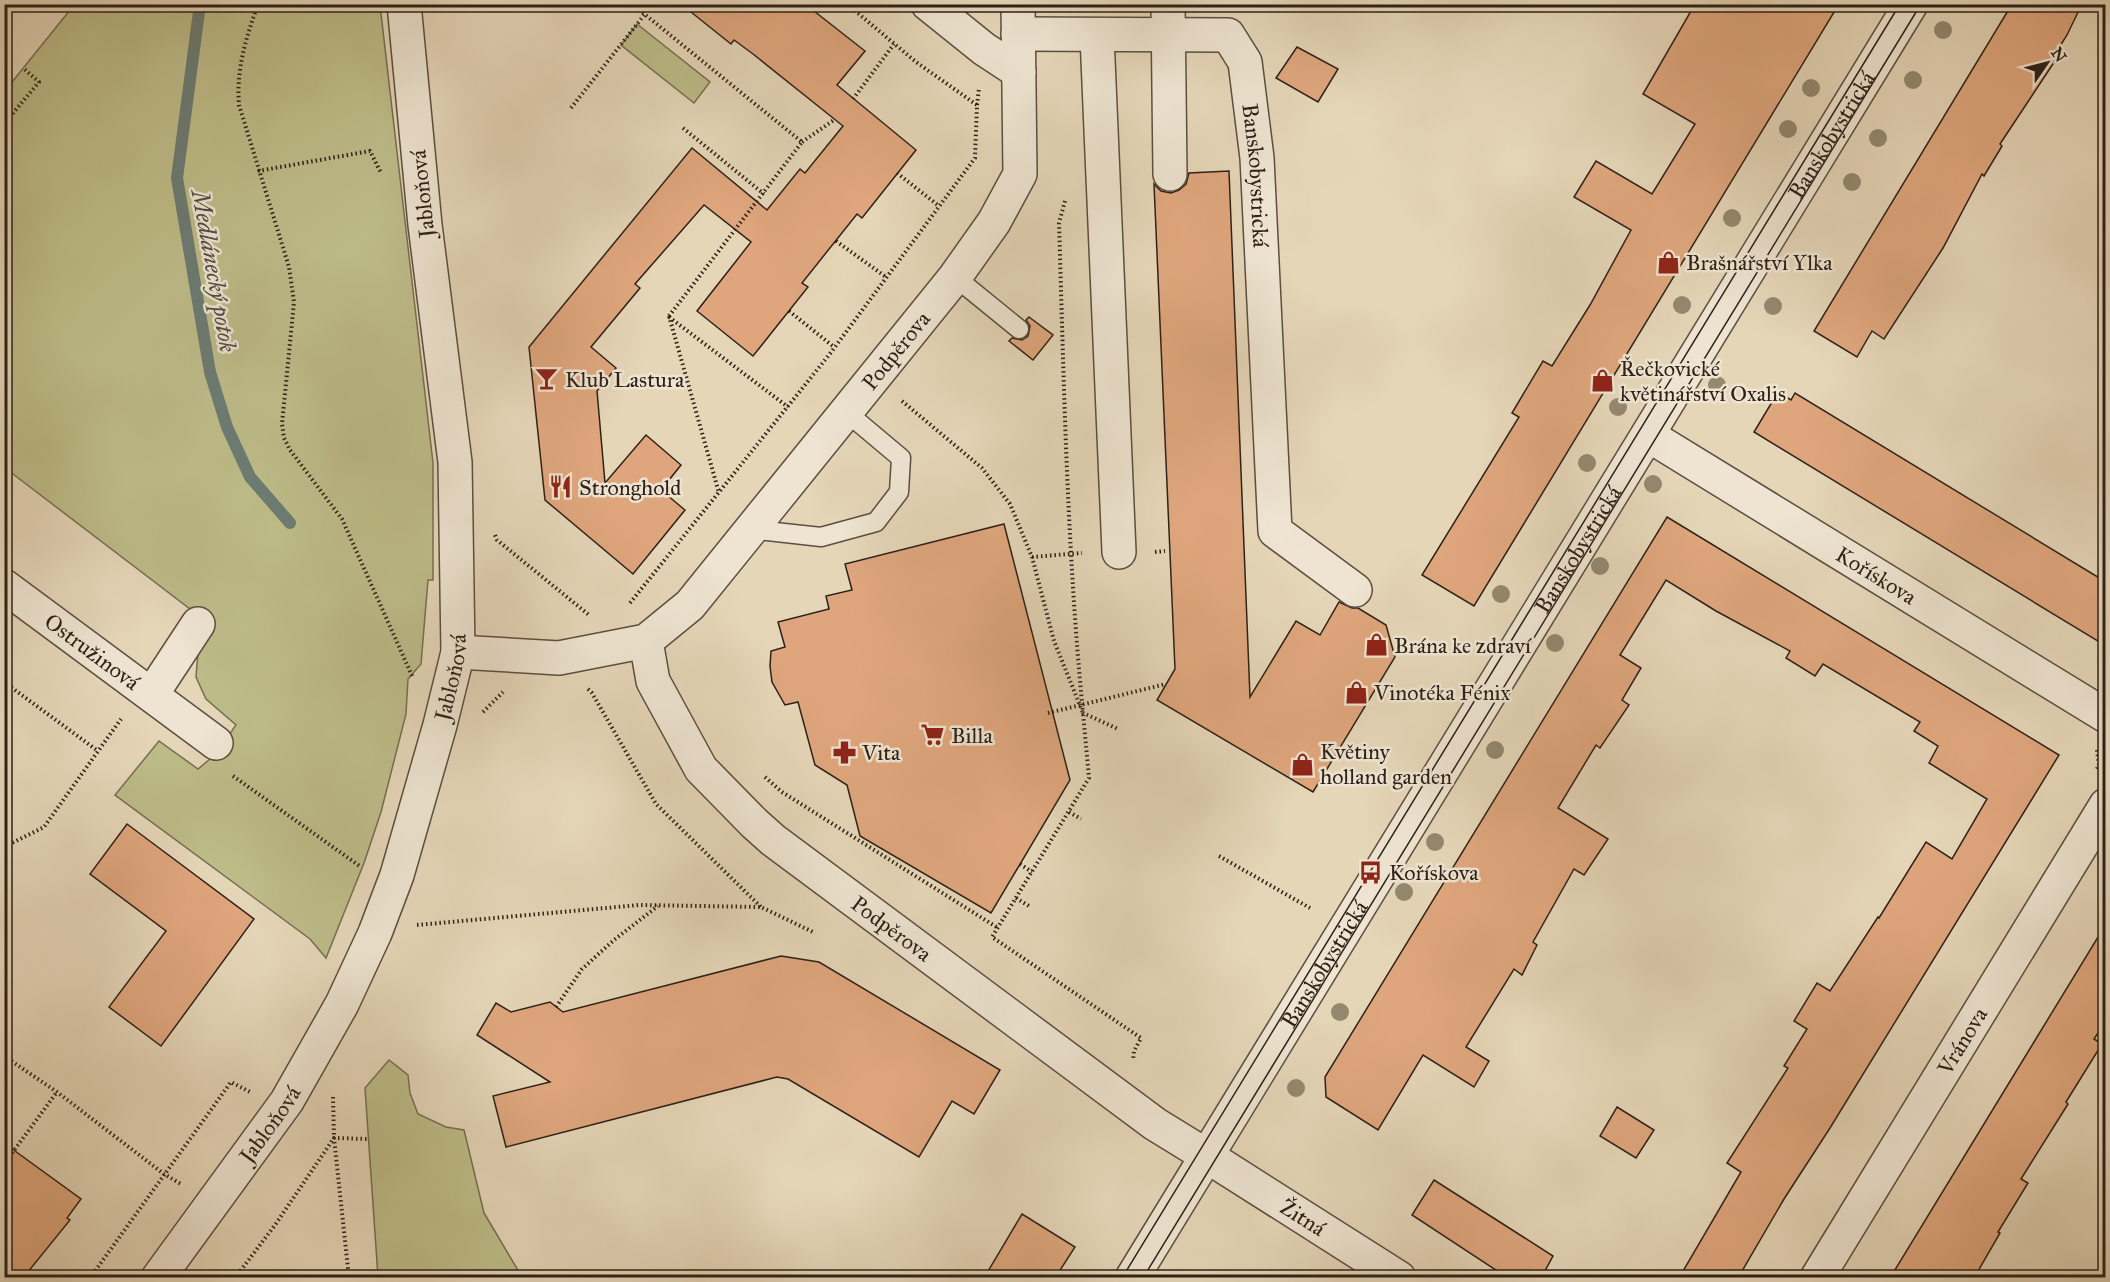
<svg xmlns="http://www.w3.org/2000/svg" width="2110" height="1282" font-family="'IM FELL Great Primer',serif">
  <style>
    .green { fill: #bdbc89; stroke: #766e50; stroke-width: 1.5 }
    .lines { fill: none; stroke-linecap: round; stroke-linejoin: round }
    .stream { stroke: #6c7c74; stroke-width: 12 }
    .building { fill: #dfa67d; stroke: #2e2118; stroke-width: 1.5 }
    .service-casing { stroke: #5c4e40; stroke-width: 21 }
    .minor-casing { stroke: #5c4e40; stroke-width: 36 }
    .tertiary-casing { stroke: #5c4e40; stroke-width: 36 }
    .path { stroke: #2e2118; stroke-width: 4; stroke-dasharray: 1.5 3; stroke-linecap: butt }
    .service { stroke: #eee4d1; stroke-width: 18 }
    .minor { stroke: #eee4d1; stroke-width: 33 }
    .tertiary { stroke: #eee4d1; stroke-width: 33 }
    .tram { stroke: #2e2118; stroke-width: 1.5 }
    .path-bridge { stroke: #2e2118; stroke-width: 4; stroke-dasharray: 1.5 3; stroke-linecap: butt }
    .tree { fill: #94886f }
    .labels { text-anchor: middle; stroke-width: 5; stroke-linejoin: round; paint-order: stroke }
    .street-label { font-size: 22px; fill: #2e2118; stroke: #eee4d1 }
    .poi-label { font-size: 22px; fill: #2e2118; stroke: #eee4d1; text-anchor: start }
    .water-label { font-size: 24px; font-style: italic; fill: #4d4f46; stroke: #eee4d1 }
  </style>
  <rect width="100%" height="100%" fill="#e5d6b8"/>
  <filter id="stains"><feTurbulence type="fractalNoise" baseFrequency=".00333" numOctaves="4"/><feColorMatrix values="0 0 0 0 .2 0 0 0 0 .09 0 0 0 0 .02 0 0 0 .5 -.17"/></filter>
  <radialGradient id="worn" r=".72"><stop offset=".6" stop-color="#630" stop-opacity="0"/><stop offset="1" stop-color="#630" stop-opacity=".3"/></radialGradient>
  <g class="green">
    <polygon points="74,5 380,5 433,463 433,580 428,580 421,664 408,679 406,714 381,812 364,863 326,958 310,939 115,795 159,741 198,769 216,754 236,725 206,699 196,677 198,652 211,625 5,468 4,92"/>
    <polygon points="637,24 710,82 694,103 621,45"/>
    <polygon points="389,1060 408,1075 410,1093 418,1114 446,1127 464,1130 484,1213 522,1277 378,1277 365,1088"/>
  </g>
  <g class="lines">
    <polyline class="stream" points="200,4 177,178 210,372 227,427 250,477 290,523"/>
  </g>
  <g class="building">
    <polygon points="681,4 805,4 865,51 837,85 916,150 862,218 857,214 802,283 808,287 753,356 697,311 751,242 704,205 635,284 640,288 591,347 616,368 597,391 605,483 646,435 681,465 661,490 685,510 633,574 545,500 529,347 692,148 767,210 800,169 805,173 843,126 753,54 734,40 731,44"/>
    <polygon points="1695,4 1839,4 1474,606 1422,575 1519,417 1512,413 1543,361 1552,366 1590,305 1631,230 1574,197 1596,161 1652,194 1695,124 1643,94"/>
    <polygon points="2012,4 2082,4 2067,35 2052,59 2055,61 2000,144 2002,146 1984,176 1982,174 1943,248 1884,339 1872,331 1857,357 1814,331"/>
    <polygon points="1297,47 1338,69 1318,102 1276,78"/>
    <polygon points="1229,171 1250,697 1296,621 1320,635 1339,602 1352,608 1358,608 1386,625 1395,657 1313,792 1157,700 1175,669 1154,184 1161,191 1171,193 1179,190 1186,184 1189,173"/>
    <polygon points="1029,317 1053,335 1033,360 1009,341 1012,338 1022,340 1028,336 1030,326 1026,320"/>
    <polygon points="1778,392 1791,400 1795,393 2106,582 2106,646 1754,432"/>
    <polygon points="1667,517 2059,755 1830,1128 1784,1199 1738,1278 1679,1278 1741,1172 1727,1163 1788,1068 1784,1066 1807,1029 1794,1021 1817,983 1830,991 1878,917 1879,918 1926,842 1952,859 1987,799 1929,763 1938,746 1914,731 1920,722 1823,664 1815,676 1786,658 1790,651 1716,611 1666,580 1620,655 1641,668 1622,700 1629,705 1600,748 1596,745 1558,808 1608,839 1584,875 1574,869 1533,942 1537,945 1522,975 1514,969 1466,1047 1489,1061 1474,1087 1423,1055 1378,1130 1326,1097 1325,1077"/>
    <polygon points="1004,524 1070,780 991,913 860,836 847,785 815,765 798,702 785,705 772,682 770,666 771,651 785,647 778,622 829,609 826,596 852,590 845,564"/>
    <polygon points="127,824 254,919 161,1046 109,1007 166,931 90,874"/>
    <polygon points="2106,924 2106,1021 2094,1039 2102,1044 2066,1102 2068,1104 2021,1179 2028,1183 1998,1232 2000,1233 1974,1278 1890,1278"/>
    <polygon points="781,956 819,962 1000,1070 974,1114 952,1101 919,1157 788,1079 777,1077 506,1147 493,1096 550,1082 477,1035 496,1003 511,1012 550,1002 563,1012"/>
    <polygon points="1617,1107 1654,1130 1636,1158 1600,1136"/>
    <polygon points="4,1143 81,1199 67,1218 70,1220 23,1278 4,1278"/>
    <polygon points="1434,1180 1553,1256 1541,1278 1508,1278 1412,1215"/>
    <polygon points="1022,1214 1075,1247 1055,1278 984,1278"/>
  </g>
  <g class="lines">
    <defs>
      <g id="service">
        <polyline points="955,277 1019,329"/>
        <polyline points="749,529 821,537 876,522 899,492 901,458 845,411"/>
      </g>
      <g id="minor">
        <polyline points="928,4 984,49 1019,72"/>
        <polyline points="1168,4 1170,174"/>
        <path id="s1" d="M1018 34 1228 35 1245 62 1257 158 1275 531 1355 590"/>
        <polyline points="1097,36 1119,552"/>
        <path id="s2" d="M1648 435 2106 716"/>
        <path id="s3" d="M4 586 216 743"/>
        <path id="s4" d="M646 641 653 681 701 769 754 823 773 840 1155 1124 1207 1156"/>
        <path id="s5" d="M458 652 559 658 646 641 690 605 955 277 994 222 1020 174 1018 4"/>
        <polyline points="152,694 198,624"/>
        <path id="s6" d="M158 1278 287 1101 342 1004 375 933 397 875 440 725 458 652 455 462 425 225 404 4"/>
        <path id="s7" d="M1817 1278 2106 805"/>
      </g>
      <g id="tertiary">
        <path id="s8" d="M1207 1156 1399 1278"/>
        <path id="s9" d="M1132 1278 1911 4"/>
      </g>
    </defs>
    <use href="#service" class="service-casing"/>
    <use href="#minor" class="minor-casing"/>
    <use href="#tertiary" class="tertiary-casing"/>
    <g class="path">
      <path d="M258 4C246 38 236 69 239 105L289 267 294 302 282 424 284 438 290 450 342 519 413 678"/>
      <polyline points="632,4 802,142 669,316"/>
      <polyline points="853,99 894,44"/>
      <polyline points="977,105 979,88"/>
      <polyline points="571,108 645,14"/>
      <polyline points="4,124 39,82 23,68"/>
      <polyline points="683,128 764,194"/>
      <polyline points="802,142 834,120"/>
      <polyline points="258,171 370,151 381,173"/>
      <polyline points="897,173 939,206"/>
      <path d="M1065 201 1059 223C1064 386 1067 550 1083 713L1118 729"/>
      <polyline points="836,241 886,277"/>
      <polyline points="789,311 834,347"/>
      <polyline points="669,316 719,493"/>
      <polyline points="669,317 788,407"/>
      <polyline points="902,401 982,468 1010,504 1032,557 1054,641 1083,713 1089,778 992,937 1141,1038 1134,1051 1133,1060"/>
      <polyline points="495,535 497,540 589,615"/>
      <polyline points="1155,552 1165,551"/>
      <polyline points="1032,557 1082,553"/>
      <polyline points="630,603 829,355 975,158 977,105 916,62 847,4"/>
      <polyline points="4,682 98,751"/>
      <polyline points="588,689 592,693 656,804 761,907"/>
      <polyline points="483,712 503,692"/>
      <polyline points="2097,769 2099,765 2097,750"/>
      <polyline points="233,776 361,867"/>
      <polyline points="765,777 782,792 998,928"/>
      <polyline points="1069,812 1081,819"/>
      <polyline points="4,843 10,844 44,827 121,719"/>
      <polyline points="4,853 10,844"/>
      <polyline points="1219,856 1310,908"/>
      <polyline points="1020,864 1032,872"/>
      <polyline points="1016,898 1029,906"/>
      <polyline points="417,925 639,905 761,907 815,933"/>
      <polyline points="556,1007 582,969 614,940 658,906"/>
      <polyline points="4,1056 57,1092 164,1174 181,1184"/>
      <polyline points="333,1097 334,1138 349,1278"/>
      <polyline points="4,1164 57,1092"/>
      <polyline points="90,1278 231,1082 250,1092"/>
      <polyline points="235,1278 275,1225 334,1138 369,1139"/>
    </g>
    <use href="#service" class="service"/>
    <use href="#minor" class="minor"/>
    <use href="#tertiary" class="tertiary"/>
    <g class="tram">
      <polyline points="1122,1278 1900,4"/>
      <polyline points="1143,1278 1921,4"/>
    </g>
    <polyline class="path-bridge" points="1048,713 1166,684"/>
  </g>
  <g class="tree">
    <circle cx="1943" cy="30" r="9"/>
    <circle cx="1913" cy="80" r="9"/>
    <circle cx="1811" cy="88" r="9"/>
    <circle cx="1788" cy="129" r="9"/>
    <circle cx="1878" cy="138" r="9"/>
    <circle cx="1852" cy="182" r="9"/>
    <circle cx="1732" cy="218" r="9"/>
    <circle cx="1682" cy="305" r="9"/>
    <circle cx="1773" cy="306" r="9"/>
    <circle cx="1717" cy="385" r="9"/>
    <circle cx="1618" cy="407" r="9"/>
    <circle cx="1587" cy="463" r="9"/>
    <circle cx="1653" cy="484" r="9"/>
    <circle cx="1600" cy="566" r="9"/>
    <circle cx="1501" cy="594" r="9"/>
    <circle cx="1555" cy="643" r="9"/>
    <circle cx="1495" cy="750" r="9"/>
    <circle cx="1435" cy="842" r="9"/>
    <circle cx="1404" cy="892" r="9"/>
    <circle cx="1340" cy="1012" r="9"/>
    <circle cx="1296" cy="1088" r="9"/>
  </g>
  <defs>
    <symbol id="shop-bare" viewBox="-9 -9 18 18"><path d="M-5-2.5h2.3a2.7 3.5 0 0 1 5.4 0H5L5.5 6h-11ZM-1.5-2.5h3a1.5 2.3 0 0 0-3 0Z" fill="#8f2418" stroke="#eee4d1" stroke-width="2.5" paint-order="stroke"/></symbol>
    <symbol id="bar-bare" viewBox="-9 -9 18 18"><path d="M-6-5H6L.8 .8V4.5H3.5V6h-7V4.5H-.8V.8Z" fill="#8f2418" stroke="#eee4d1" stroke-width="2.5" paint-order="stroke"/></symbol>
    <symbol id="restaurant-bare" viewBox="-9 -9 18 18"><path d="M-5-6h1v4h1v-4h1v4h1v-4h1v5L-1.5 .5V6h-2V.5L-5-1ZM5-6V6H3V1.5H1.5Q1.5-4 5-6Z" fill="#8f2418" stroke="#eee4d1" stroke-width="2.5" paint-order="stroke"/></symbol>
    <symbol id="supermarket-bare" viewBox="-9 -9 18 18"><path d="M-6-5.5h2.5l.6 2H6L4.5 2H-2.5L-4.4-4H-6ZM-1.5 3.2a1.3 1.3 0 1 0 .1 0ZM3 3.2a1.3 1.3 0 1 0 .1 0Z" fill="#8f2418" stroke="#eee4d1" stroke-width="2.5" paint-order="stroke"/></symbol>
    <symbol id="pharmacy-bare" viewBox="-9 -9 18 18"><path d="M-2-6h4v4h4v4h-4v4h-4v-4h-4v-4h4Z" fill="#8f2418" stroke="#eee4d1" stroke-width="2.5" paint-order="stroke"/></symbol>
    <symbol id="bus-bare" viewBox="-9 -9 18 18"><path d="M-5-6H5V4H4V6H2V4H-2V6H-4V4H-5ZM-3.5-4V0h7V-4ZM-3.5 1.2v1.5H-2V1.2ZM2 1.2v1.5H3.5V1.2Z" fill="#8f2418" stroke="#eee4d1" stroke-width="2.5" paint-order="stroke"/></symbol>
  </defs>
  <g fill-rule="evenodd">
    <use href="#shop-bare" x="1652" y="246" width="33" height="33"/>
    <use href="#bar-bare" x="530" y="362" width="33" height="33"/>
    <use href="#shop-bare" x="1586" y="364" width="33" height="33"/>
    <use href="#restaurant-bare" x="544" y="470" width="33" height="33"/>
    <use href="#shop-bare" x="1360" y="628" width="33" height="33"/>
    <use href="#shop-bare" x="1340" y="676" width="33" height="33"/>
    <use href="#supermarket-bare" x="916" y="718" width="33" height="33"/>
    <use href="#pharmacy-bare" x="828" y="736" width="33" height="33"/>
    <use href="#shop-bare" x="1286" y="748" width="33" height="33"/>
    <use href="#bus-bare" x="1354" y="856" width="33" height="33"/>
  </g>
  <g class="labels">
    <g class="street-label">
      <text dy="8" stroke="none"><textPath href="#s9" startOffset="1340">Banskobystrická</textPath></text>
      <text dy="8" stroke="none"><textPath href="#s1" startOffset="356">Banskobystrická</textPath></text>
      <text transform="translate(422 194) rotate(-96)" y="8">Jabloňová</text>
      <text dy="8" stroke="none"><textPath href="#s5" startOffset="574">Podpěrova</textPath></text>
      <text dy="8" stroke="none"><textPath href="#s9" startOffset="854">Banskobystrická</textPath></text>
      <text dy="8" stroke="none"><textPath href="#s2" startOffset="268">Kořískova</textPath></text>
      <text dy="8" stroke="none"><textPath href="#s3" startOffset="110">Ostružinová</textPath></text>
      <text dy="8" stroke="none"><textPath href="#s6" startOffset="676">Jabloňová</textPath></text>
      <text dy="8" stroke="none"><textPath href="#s4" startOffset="390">Podpěrova</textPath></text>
      <text dy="8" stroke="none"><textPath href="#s9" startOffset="368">Banskobystrická</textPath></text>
      <text dy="8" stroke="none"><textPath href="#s7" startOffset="278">Vránova</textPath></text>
      <text dy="8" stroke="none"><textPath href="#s6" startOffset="190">Jabloňová</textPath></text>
      <text dy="8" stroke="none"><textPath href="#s8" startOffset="114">Žitná</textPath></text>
    </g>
    <g class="poi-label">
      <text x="1686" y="270">Brašnářství Ylka</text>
      <text x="1620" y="376">Řečkovické<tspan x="1620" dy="25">květinářství Oxalis</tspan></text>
      <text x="565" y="387">Klub Lastura</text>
      <text x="579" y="495">Stronghold</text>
      <text x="1394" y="653">Brána ke zdraví</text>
      <text x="1374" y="700">Vinotéka Fénix</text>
      <text x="951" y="743">Billa</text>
      <text x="1320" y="759">Květiny<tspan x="1320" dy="25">holland garden</tspan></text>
      <text x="862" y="760">Vita</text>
      <text x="1389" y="880">Kořískova</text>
    </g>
    <g class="water-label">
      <text transform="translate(214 271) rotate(80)" y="8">Medlánecký potok</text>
    </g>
  </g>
  <rect width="2110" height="1282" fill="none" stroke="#e5d6b8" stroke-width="24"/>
  <rect x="6" y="6" width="2098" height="1270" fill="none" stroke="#2e2118" stroke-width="3"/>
  <rect x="12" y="12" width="2086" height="1258" fill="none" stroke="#2e2118" stroke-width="1.5"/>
  <g transform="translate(2047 63) rotate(55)" stroke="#eee4d1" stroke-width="4.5" paint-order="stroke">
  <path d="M0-4.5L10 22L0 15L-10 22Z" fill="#2e2118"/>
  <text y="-9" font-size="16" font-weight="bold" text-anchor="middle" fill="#2e2118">N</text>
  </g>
  <rect width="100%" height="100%" filter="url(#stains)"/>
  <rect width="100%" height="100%" fill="url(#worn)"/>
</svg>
